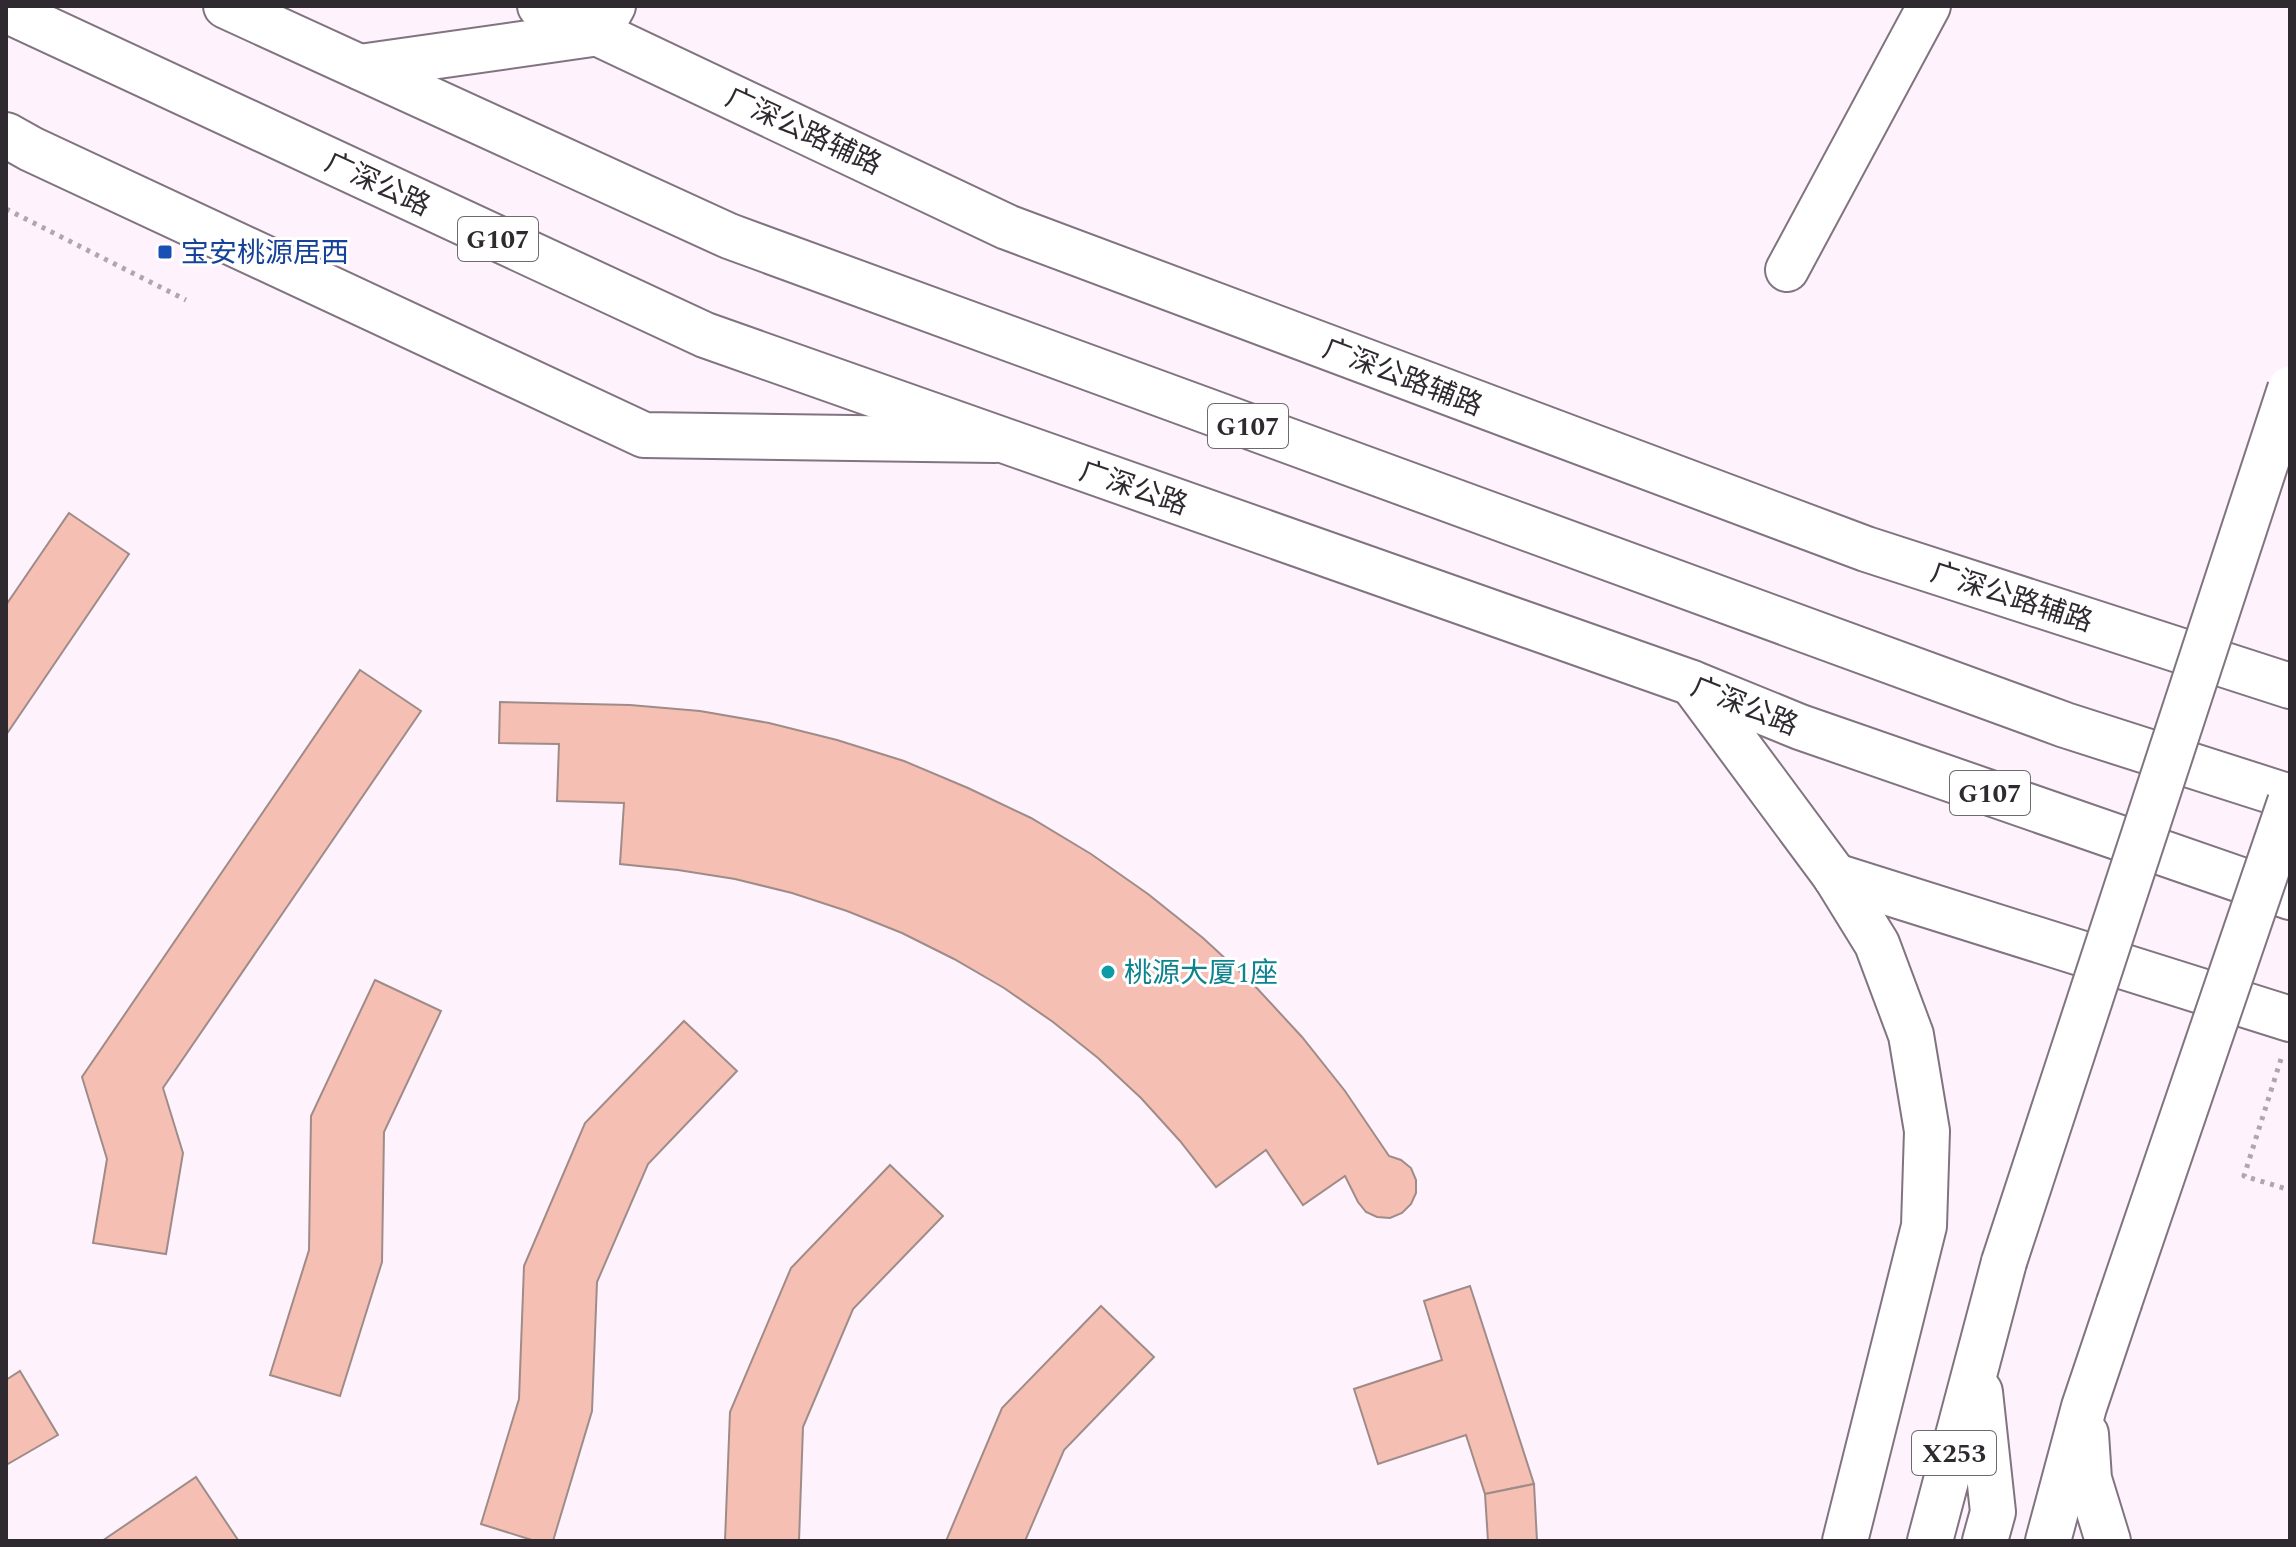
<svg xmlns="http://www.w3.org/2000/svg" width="2296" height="1547" font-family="Spectral,'Noto Sans SC',serif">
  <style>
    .building { fill: #f6bfb4; stroke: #9f8c88; stroke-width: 2 }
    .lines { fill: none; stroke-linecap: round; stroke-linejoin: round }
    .minor-casing { stroke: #807480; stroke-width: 46 }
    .primary-casing { stroke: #807480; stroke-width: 48 }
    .trunk-casing { stroke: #807480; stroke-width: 48 }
    .path { stroke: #afa6ae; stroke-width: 5; stroke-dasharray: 4 6; stroke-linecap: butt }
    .minor { stroke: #fff; stroke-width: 42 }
    .primary { stroke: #fff; stroke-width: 44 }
    .trunk { stroke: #fff; stroke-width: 44 }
    .primary-bridge-casing { stroke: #807480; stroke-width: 48; stroke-linecap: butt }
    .primary-bridge { stroke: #fff; stroke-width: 44 }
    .transit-dot { fill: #1a4fb4; stroke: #fff; stroke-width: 3 }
    .culture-dot { fill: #0f9aa8; stroke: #fff; stroke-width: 3 }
    .labels { text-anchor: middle; stroke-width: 6; stroke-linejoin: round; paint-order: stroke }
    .shield { fill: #fff; stroke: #6d6a6d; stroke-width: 2 }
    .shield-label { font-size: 26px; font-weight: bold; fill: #2f2a2f }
    .street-label { font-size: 28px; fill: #2f2a2f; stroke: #fff }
    .transit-label { font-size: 28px; fill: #164399; stroke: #fff; text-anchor: start }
    .culture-label { font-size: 28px; fill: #0d838f; stroke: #fff; text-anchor: start }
  </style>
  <rect width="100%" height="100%" fill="#fef2fd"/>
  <g class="building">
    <polygon points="69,513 129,554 6,735 6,605"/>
    <polygon points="360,670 421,711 163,1088 183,1153 166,1254 93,1243 107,1159 82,1077"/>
    <polygon points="500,702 630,705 700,711 769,723 837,740 904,761 968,788 1031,818 1091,854 1148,894 1203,938 1254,985 1302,1037 1345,1091 1389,1156 1401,1160 1411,1168 1416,1180 1416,1193 1411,1204 1402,1213 1390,1218 1377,1217 1366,1212 1358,1202 1345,1176 1303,1205 1266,1150 1216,1187 1180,1141 1141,1098 1098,1058 1053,1022 1004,988 954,959 902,933 847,911 792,893 735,879 678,870 620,864 624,803 557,801 559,744 499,743"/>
    <polygon points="375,980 441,1011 384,1132 382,1262 340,1396 270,1375 309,1250 311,1116"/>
    <polygon points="684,1021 737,1071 648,1164 597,1282 592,1411 553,1541 535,1541 481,1524 519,1399 524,1266 585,1123"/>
    <polygon points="890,1165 943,1216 853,1309 803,1427 799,1541 725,1541 730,1412 791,1268"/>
    <polygon points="1470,1286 1534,1484 1485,1494 1466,1435 1378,1464 1354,1389 1442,1360 1424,1301"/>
    <polygon points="1101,1306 1154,1357 1064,1450 1025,1541 946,1541 1002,1408"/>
    <polygon points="20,1371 58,1435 6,1465 6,1380"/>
    <polygon points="196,1477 238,1540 236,1541 102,1541"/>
    <polygon points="1534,1484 1537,1541 1488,1541 1485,1494"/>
  </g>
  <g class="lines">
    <defs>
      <g id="minor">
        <polyline points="599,33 614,6"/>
        <polyline points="1787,270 1929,6"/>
      </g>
      <g id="primary">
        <polyline points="540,6 1007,227 1866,549 2290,686"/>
        <polyline points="6,135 31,149 644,435 995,440"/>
        <polyline points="1835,876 1877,944 1911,1035 1927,1131 1924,1226 1845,1541"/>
        <polyline points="1835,876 2290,1019"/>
        <polyline points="1980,1392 1993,1512 1985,1541"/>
        <polyline points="2086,1434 2089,1479 2108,1541"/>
        <polyline points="1930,1541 2004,1262"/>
        <polyline points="2048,1541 2084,1407 2119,1303"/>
      </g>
      <g id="trunk">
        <polyline points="226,6 729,236 2065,725 2290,797"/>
        <polyline points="6,10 705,335 1692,683 1800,727 2290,897"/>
        <polyline points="360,67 599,33"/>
        <polyline points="1692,683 1835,876"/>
      </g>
    </defs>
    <use href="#minor" class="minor-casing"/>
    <use href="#primary" class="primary-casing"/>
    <use href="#trunk" class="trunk-casing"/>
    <g class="path">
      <polyline points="6,209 186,300"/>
      <polyline points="2281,1059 2244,1176 2290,1190"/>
    </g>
    <use href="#minor" class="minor"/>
    <use href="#primary" class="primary"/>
    <use href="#trunk" class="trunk"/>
    <defs>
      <g id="primary-bridge">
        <polyline points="2004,1262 2290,389"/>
        <polyline points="2119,1303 2290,802"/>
      </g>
    </defs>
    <use href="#primary-bridge" class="primary-bridge-casing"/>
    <use href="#primary-bridge" class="primary-bridge"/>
  </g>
  <rect class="transit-dot" x="157" y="244" width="16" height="16" rx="4"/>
  <circle class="culture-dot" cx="1108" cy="972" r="8"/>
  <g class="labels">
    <g class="shield">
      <rect x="458" y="217" width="80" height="44" rx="6"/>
      <rect x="1208" y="404" width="80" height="44" rx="6"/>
      <rect x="1950" y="771" width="80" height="44" rx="6"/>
      <rect x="1912" y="1431" width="84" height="44" rx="6"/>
    </g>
    <g class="shield-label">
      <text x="498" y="248">G107</text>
      <text x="1248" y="435">G107</text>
      <text x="1990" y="802">G107</text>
      <text x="1954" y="1462">X253</text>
    </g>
    <g class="street-label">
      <text transform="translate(804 130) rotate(25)" y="10">广深公路辅路</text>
      <text transform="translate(378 183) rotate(25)" y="10">广深公路</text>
      <text transform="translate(1403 376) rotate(21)" y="10">广深公路辅路</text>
      <text transform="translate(1134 487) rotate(19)" y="10">广深公路</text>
      <text transform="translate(2012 596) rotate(18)" y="10">广深公路辅路</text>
      <text transform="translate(1745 705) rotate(22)" y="10">广深公路</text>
    </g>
    <g class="transit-label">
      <text x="181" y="262">宝安桃源居西</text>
    </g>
    <g class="culture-label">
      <text x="1124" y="982">桃源大厦1座</text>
    </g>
  </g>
  <rect width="2296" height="1547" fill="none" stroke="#2f2a2f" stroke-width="16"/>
</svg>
